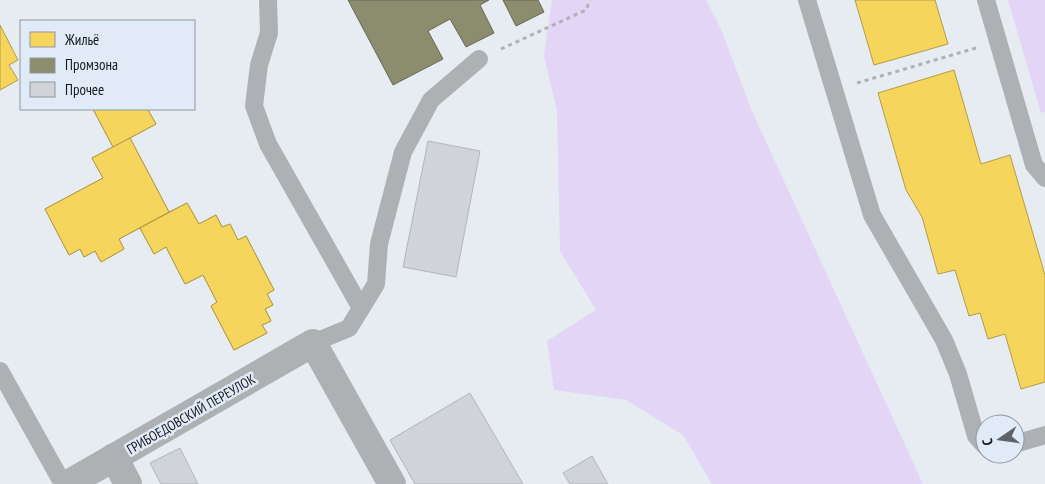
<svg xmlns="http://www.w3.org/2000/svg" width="1045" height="484" font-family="'PT Sans Narrow',sans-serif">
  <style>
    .green { fill: #e3d5f6 }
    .homes { fill: #f6d55c; stroke: #b29c49 }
    .industry { fill: #8c8c6e; stroke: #686956 }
    .building { fill: #d0d4d9; stroke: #b2b5ba }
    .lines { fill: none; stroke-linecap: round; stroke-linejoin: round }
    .path { stroke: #aeb1b4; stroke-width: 3; stroke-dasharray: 4 4; stroke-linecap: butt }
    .service { stroke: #aeb1b3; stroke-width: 18 }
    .minor { stroke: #aeb1b3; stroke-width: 28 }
    .labels { text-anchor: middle; stroke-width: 5; stroke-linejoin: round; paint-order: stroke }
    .street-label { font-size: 14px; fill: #15181d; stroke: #e1ebf7 }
  </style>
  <rect width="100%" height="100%" fill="#e6ecf2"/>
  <g class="green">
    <polygon points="552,0 706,0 721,29 751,109 923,484 712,484 683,435 626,400 554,390 547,341 596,310 560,251 557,110 544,56"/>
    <polygon points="1008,0 1045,0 1045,112 1041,113"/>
  </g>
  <g class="homes">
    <polygon points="855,0 935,0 948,44 874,65"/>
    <polygon points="0,25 18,60 9,65 18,80 0,90"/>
    <polygon points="954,70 981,164 1010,155 1045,275 1045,382 1021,389 1005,334 988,339 980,313 969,316 955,270 938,274 922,217 906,190 878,93"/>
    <polygon points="93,109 151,109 148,110 156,124 130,138 169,212 187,203 199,224 216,215 222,227 230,224 238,240 246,236 274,290 267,294 273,305 265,309 271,321 262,325 267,333 234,350 211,306 217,302 203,275 185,284 166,247 154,254 140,228 119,239 124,249 101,262 95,251 84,257 80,249 69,255 45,209 103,178 92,158 113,147"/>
    <polygon points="93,109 151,109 148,110 156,124 113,147"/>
    <polygon points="130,138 169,212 119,239 124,249 101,262 95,251 84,257 80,249 69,255 45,209 103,178 92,158"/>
    <polygon points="187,203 199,224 216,215 222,227 230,224 238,240 246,236 274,290 267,294 273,305 265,309 271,321 262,325 267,333 234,350 211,306 217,302 203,275 185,284 166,247 154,254 140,228"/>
  </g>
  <g class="industry">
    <polygon points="348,0 489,0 480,5 494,33 466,47 450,19 428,31 443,59 393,85"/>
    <polygon points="503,0 538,0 544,12 516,26"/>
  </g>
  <g class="building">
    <polygon points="428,141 480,151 456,277 403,267"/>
    <polygon points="470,393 523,484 415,484 390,440"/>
    <polygon points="180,448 198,484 161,484 150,463"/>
    <polygon points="592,456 608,484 570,484 563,473"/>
  </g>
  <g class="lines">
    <g class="path">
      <polyline points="501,49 586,10 590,0"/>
      <polyline points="857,83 976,48"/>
    </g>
    <g class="service">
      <polyline points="268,0 269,33 259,65 254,106 268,144 361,308"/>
      <polyline points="807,0 872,215 944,340 958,374 976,436 985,446"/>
      <polyline points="986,0 1034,165 1045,178"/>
      <polyline points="313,343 349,328 376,284 379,244 403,152 431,100 479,59"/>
      <polyline points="0,371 63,484"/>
      <polyline points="1015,444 1045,435"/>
    </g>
    <g class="minor">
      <polyline points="114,457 128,484"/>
      <polyline points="68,484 313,343 392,484"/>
    </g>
  </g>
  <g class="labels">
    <g class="street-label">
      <text transform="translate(191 414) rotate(-30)" y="5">ГРИБОЕДОВСКИЙ ПЕРЕУЛОК</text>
    </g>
  </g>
  <rect x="20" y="20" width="175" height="90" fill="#e1ebf7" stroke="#8f97a0"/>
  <rect x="30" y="32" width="25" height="15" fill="#f6d55c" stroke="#8f97a0"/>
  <text x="65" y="45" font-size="15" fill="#15181d">Жильё</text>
  <rect x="30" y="58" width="25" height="15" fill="#8c8c6e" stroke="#8f97a0"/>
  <text x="65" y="70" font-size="15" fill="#15181d">Промзона</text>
  <rect x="30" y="82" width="25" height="15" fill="#d0d4d9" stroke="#8f97a0"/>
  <text x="65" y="95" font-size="15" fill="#15181d">Прочее</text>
  <g transform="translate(1000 439) rotate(257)"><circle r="24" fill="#e1ebf7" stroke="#8f97a0"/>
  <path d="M0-4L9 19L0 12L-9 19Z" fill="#5e6268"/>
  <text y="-8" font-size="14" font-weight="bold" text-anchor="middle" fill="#15181d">С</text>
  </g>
</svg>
